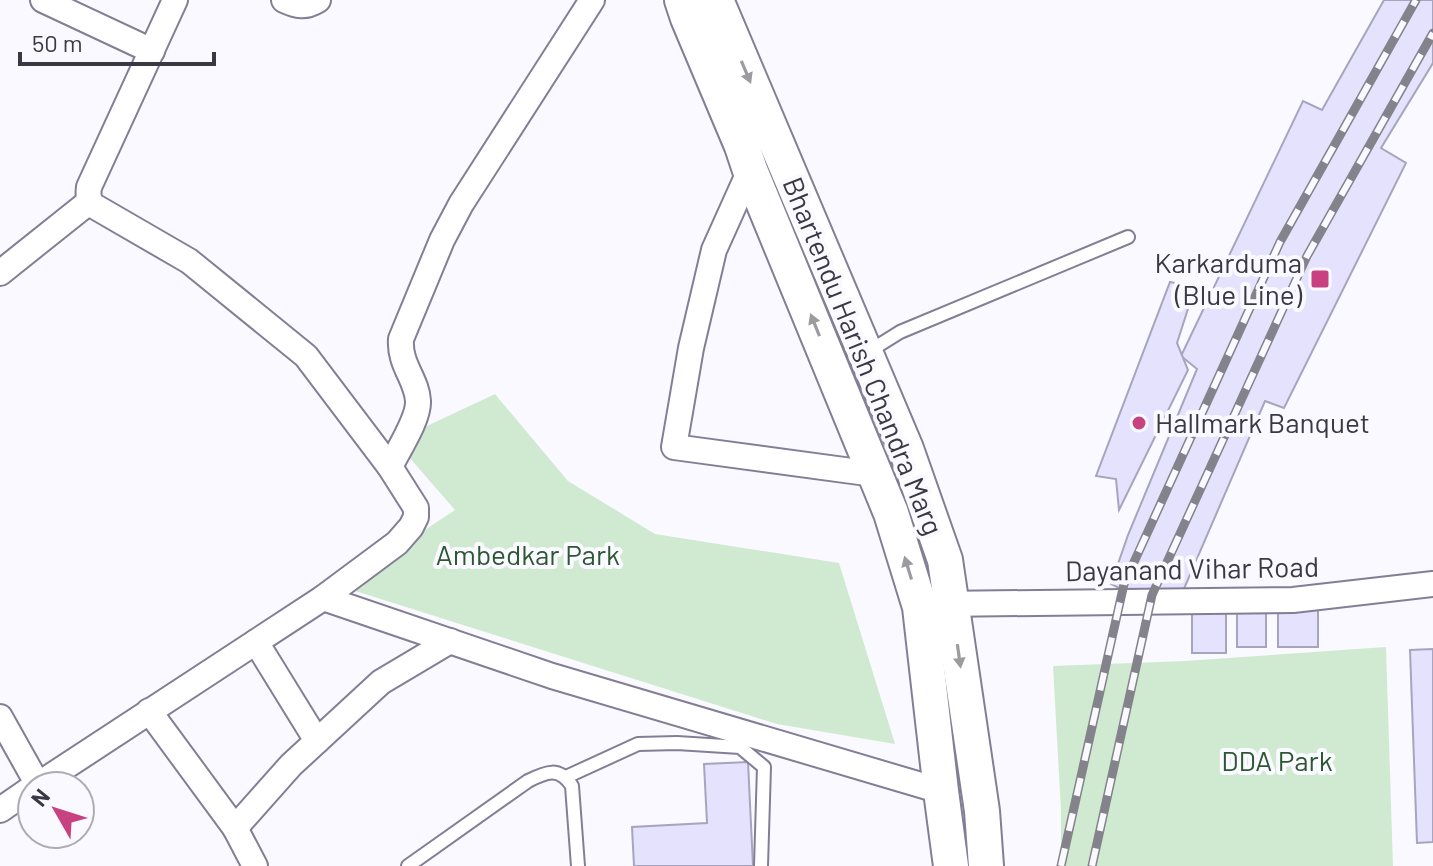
<svg xmlns="http://www.w3.org/2000/svg" width="1433" height="866" font-family="Barlow,sans-serif">
  <style>
    .green { fill: #d0ead2 }
    .building { fill: #e4e2fd; stroke: #a6a4be; stroke-width: 2 }
    .lines { fill: none; stroke-linecap: round; stroke-linejoin: round }
    .lane-casing { stroke: #837e96; stroke-width: 16 }
    .street-casing { stroke: #837e96; stroke-width: 28 }
    .secondary-casing { stroke: #837e96; stroke-width: 38 }
    .lane { stroke: #fff; stroke-width: 12 }
    .street { stroke: #fff; stroke-width: 24 }
    .secondary { stroke: #fff; stroke-width: 34 }
    .rail-casing { stroke: #84828a; stroke-width: 9 }
    .rail { stroke: #faf9ff; stroke-width: 6; stroke-dasharray: 18; stroke-linecap: butt }
    .oneway { fill: #9c9ca0 }
    .poi-dot { fill: #c84181; stroke: #faf9ff; stroke-width: 3 }
    .labels { text-anchor: middle; stroke-width: 8; stroke-linejoin: round; paint-order: stroke }
    .poi-label { font-size: 28px; fill: #3a3842; stroke: #faf9ff; text-anchor: end }
    .street-label { font-size: 28px; fill: #3a3842; stroke: #faf9ff }
    .park-label { font-size: 28px; fill: #2d5733; stroke: #faf9ff }
  </style>
  <rect width="100%" height="100%" fill="#faf9ff"/>
  <g class="green">
    <polygon points="495,394 568,481 655,534 839,563 895,744 777,724 352,590 350,579 455,510 395,441"/>
    <polygon points="1386,647 1393,866 1061,866 1061,811 1053,666 1185,661"/>
  </g>
  <g class="building">
    <polygon points="1384,0 1433,0 1433,63 1381,148 1406,163 1284,408 1265,401 1177,605 1147,602 1111,584 1128,535 1197,369 1181,356 1303,101 1322,110"/>
    <polygon points="1170,282 1195,287 1177,343 1188,370 1119,510 1116,479 1096,476"/>
    <rect x="1237" y="606" width="29" height="41"/>
    <rect x="1278" y="607" width="40" height="40"/>
    <rect x="1192" y="612" width="34" height="41"/>
    <polygon points="1433,649 1433,842 1417,843 1410,650"/>
    <polygon points="748,762 753,866 634,866 632,827 707,823 704,764"/>
  </g>
  <g class="lines">
    <defs>
      <g id="lane">
        <polyline points="868,352 900,332 1128,237"/>
        <polyline points="566,777 638,744 677,743 740,747 764,767 761,866"/>
        <path d="M408 866 528 781C546 772 559 766 572 786L578 866"/>
      </g>
      <g id="street">
        <polyline points="43,0 152,51"/>
        <path d="M284 0C297 6 305 8 318 0"/>
        <polyline points="750,170 714,250 691,348 674,447 874,474"/>
        <polyline points="0,273 89,202"/>
        <path d="M390 467C398 450 419 419 418 401 417 379 399 365 401 339L442 240 461 204 592 0"/>
        <polyline points="323,598 552,676 941,791"/>
        <polyline points="939,604 1293,600 1433,584"/>
        <polyline points="256,642 317,741"/>
        <polyline points="149,711 235,828 291,765 381,682 450,641"/>
        <polyline points="0,717 38,785"/>
        <path d="M36 786 323 598 397 543 411 527 416 517V508L390 467 306 356 189 261 94 206C88 200 88 195 89 187L175 0"/>
        <polyline points="0,810 32,788"/>
        <polyline points="235,828 255,866"/>
      </g>
      <g id="secondary">
        <polyline points="682,0 688,18 742,146 750,170 891,513 920,607 941,791 951,866"/>
        <polyline points="716,0 906,449 945,560 982,811 986,866"/>
      </g>
    </defs>
    <use href="#lane" class="lane-casing"/>
    <use href="#street" class="street-casing"/>
    <use href="#secondary" class="secondary-casing"/>
    <use href="#lane" class="lane"/>
    <use href="#street" class="street"/>
    <use href="#secondary" class="secondary"/>
    <defs>
      <g id="rail">
        <polyline points="1061,866 1124,584 1280,242 1416,0"/>
        <polyline points="1092,866 1152,595 1307,256 1433,33"/>
      </g>
    </defs>
    <use href="#rail" class="rail-casing"/>
    <use href="#rail" class="rail"/>
  </g>
  <defs><path id="oneway-solid" d="M-6-.8H1V-3.2L6.5 0L1 3.2V.8H-6Z" transform="scale(2)"/></defs>
  <g class="oneway">
    <use href="#oneway-solid" transform="translate(746 72) rotate(67)"/>
    <use href="#oneway-solid" transform="translate(815 325) rotate(-112)"/>
    <use href="#oneway-solid" transform="translate(908 568) rotate(-107)"/>
    <use href="#oneway-solid" transform="translate(959 656) rotate(82)"/>
  </g>
  <g class="poi-dot">
    <rect x="1310" y="269" width="20" height="20" rx="4"/>
    <circle cx="1139" cy="423" r="8"/>
  </g>
  <g class="labels">
    <g class="poi-label">
      <text x="1302" y="273">Karkarduma<tspan x="1302" dy="32">(Blue Line)</tspan></text>
      <text x="1155" y="433" text-anchor="start">Hallmark Banquet</text>
    </g>
    <g class="street-label">
      <text transform="translate(863 356) rotate(68)" y="10">Bhartendu Harish Chandra Marg</text>
      <text transform="translate(1192 569) rotate(-1)" y="10">Dayanand Vihar Road</text>
    </g>
    <g class="park-label">
      <text x="528" y="565">Ambedkar Park</text>
      <text x="1277" y="771">DDA Park</text>
    </g>
  </g>
  <g transform="translate(56 810) rotate(309)"><circle r="38" fill="#faf9ff" stroke="#adacb3" stroke-width="2"/>
  <path d="M0-6L14 30L0 20L-14 30Z" fill="#c84181"/>
  <text y="-12" font-size="22" font-weight="bold" text-anchor="middle" fill="#3a3842">N</text>
  </g>
  <path d="M20 52v12h194v-12" fill="none" stroke="#3a3842" stroke-width="4"/>
  <text x="32" y="52" font-size="24" fill="#3a3842" stroke="#faf9ff" stroke-width="6" paint-order="stroke">50 m</text>
</svg>
